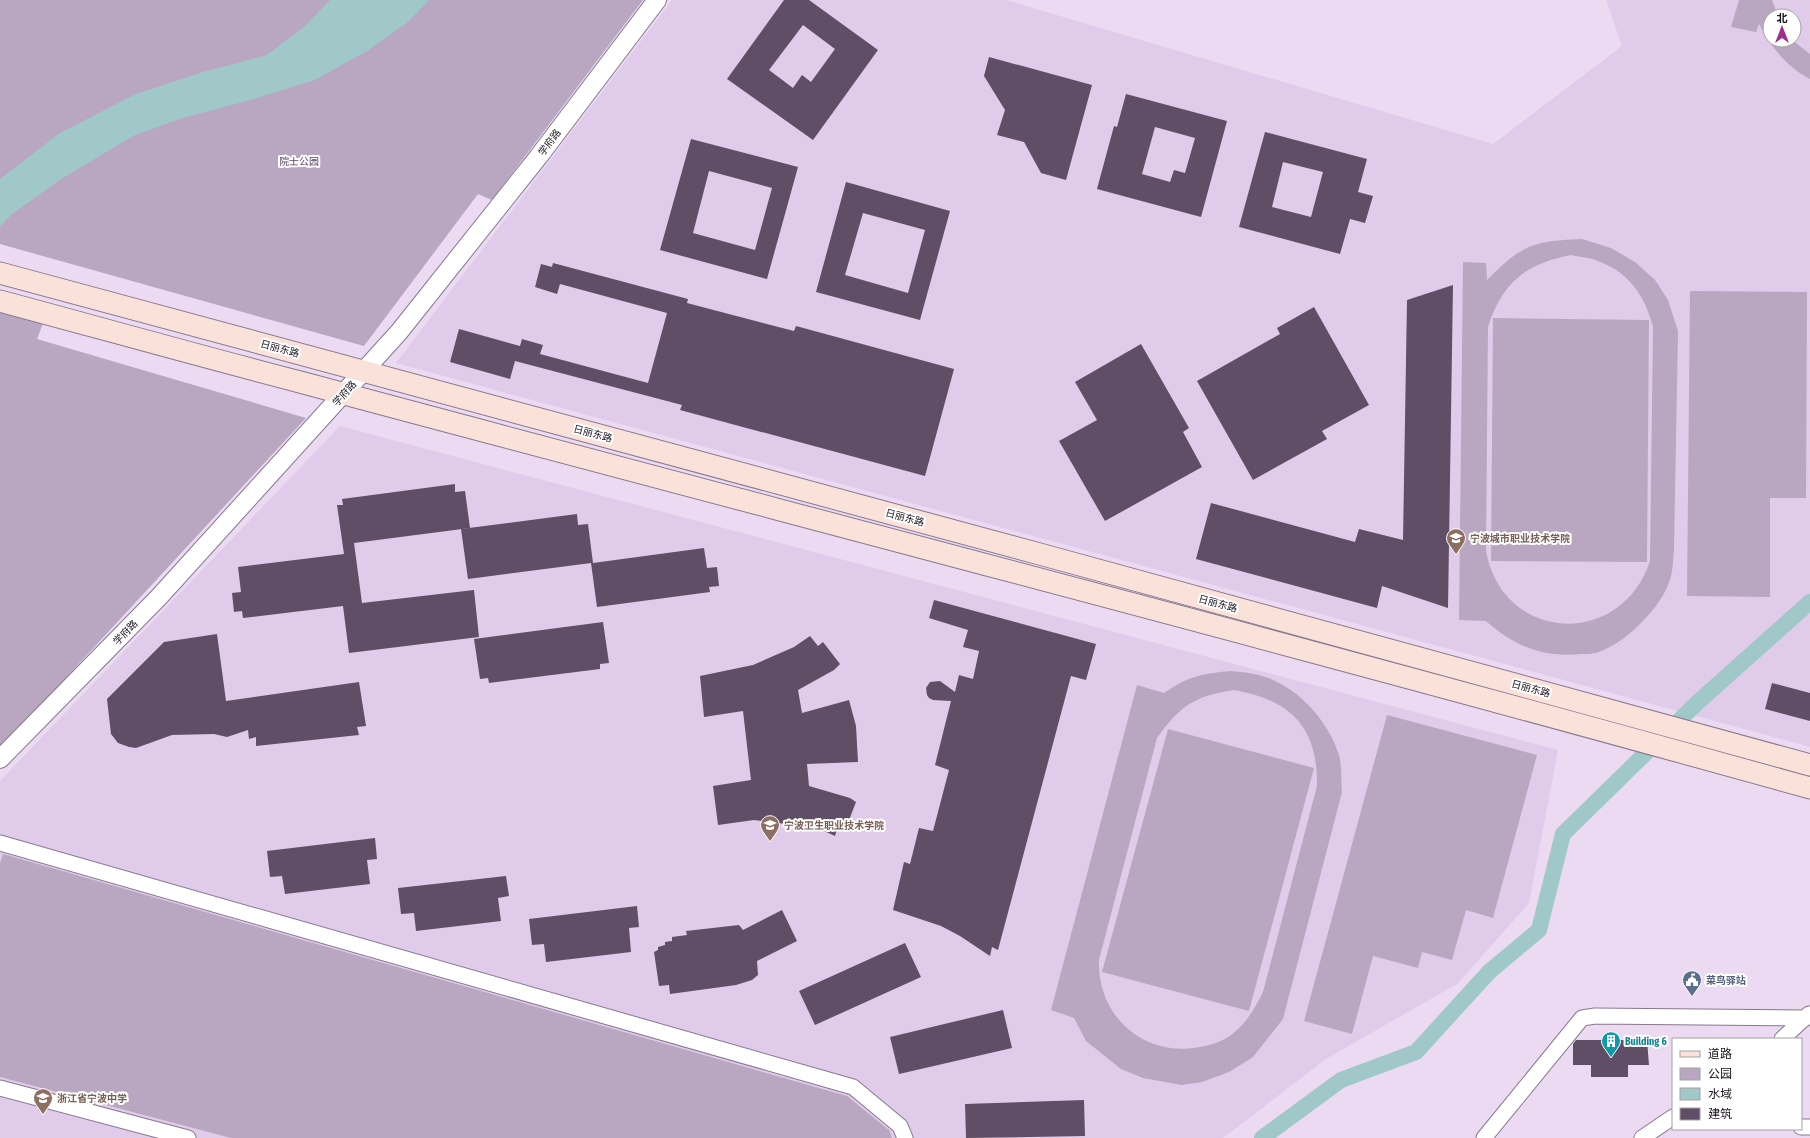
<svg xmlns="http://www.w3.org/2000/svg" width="1810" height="1138" font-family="'Fira Sans Condensed','Noto Sans SC',sans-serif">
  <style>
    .built { fill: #e0cbea; fill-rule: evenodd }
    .green { fill: #b9a7c1; fill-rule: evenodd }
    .water { fill: #a0c8c8 }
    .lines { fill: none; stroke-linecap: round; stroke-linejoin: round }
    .canal { stroke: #a0c8c8; stroke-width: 16 }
    .building { fill: #5f4e66; fill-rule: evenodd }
    .minor-casing { stroke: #87788e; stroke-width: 17 }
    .tertiary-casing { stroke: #87788e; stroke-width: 20 }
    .secondary-casing { stroke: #87788e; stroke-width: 23 }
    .minor { stroke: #fff; stroke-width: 15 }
    .tertiary { stroke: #fff; stroke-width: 18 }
    .secondary { stroke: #fae2da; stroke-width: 21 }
    .labels { text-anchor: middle; stroke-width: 4; stroke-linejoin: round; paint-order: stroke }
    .street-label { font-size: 10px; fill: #18121a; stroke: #fff }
    .park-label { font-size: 10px; fill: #5e426a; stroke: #fff }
    .education-label { font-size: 10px; font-weight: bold; fill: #785e54; stroke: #fff; text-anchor: start }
    .service-label { font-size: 10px; font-weight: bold; fill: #4e5e75; stroke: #fff; text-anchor: start }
    .culture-label { font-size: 10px; font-weight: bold; fill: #0d838f; stroke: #fff; text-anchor: start }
  </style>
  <rect width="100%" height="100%" fill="#ebdaf2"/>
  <g class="built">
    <path d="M672 0H1006L1493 144 1622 46 1606 0H1810V747L396 363ZM1770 16H1794V40H1770Z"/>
    <polygon points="340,426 1558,750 1529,903 1457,984 1326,1059 1223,1138 0,1138 0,781"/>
  </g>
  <g class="green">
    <polygon points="0,0 643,0 492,200 478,194 364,346 0,244"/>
    <path d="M1739 0H1772L1778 16H1770V40H1792L1810 54V79C1787 67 1771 47 1759 24L1756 32 1731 27Z"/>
    <path d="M1582 239 1611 248 1635 262 1655 280 1668 300 1678 331 1674 549C1673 561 1673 574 1668 585 1662 600 1651 613 1639 625 1628 636 1612 648 1596 653 1591 654 1586 654 1581 654 1543 658 1514 646 1486 621L1459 620 1463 262 1486 263 1487 280C1522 245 1532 241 1582 239ZM1571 255C1579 257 1588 257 1595 260 1628 271 1645 295 1653 327L1650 561C1621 649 1503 643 1486 551L1488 327C1502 283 1525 264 1571 255Z"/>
    <polygon points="1690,291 1807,292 1806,498 1770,498 1770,597 1687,596"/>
    <polygon points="0,311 43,323 37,339 306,418 0,749"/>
    <polygon points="1493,318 1649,320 1647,562 1491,561"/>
    <path d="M1230 671C1245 672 1261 674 1275 681 1305 695 1329 724 1339 755 1342 766 1341 781 1342 792L1283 1019 1253 1057 1229 1072 1202 1082 1182 1085 1143 1078 1121 1069 1086 1041 1074 1018 1051 1010 1137 685 1164 693C1189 676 1201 674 1230 671ZM1234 690C1291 700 1318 727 1317 786L1263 992C1255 1008 1246 1024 1231 1035 1222 1042 1210 1045 1200 1047 1144 1058 1097 1016 1099 960L1157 738C1180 706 1194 696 1234 690Z"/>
    <polygon points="1387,715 1537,755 1493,918 1466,910 1452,960 1422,952 1418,968 1373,956 1352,1034 1304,1021"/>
    <polygon points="1168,729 1314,768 1249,1011 1102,972"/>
    <polygon points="3,854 847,1096 889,1130 892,1138 231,1138 0,1077 0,863"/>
  </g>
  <polygon class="water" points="330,0 429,0 408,22 367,51 315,80 247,101 182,118 133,136 61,179 12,214 0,226 0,179 60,133 136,94 203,72 267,55 305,26"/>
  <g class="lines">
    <polyline class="canal" points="1262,1138 1341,1080 1416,1052 1489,972 1539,930 1563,834 1698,702 1810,602"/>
  </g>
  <g class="building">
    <path d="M784 0H809L878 50 813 140 727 79ZM803 25 835 49 811 82 802 75 793 88 769 70Z"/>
    <polygon points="989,57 1092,85 1066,180 1041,173 1024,142 997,135 1005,110 984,76"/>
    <path d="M1126 94 1227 121 1201 217 1097 189 1114 126 1117 127ZM1155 127 1195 138 1185 173 1174 170 1170 182 1142 174Z"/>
    <path d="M1265 132 1367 159 1358 192 1373 196 1365 223 1350 219 1340 254 1239 227ZM1283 162 1323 172 1311 217 1272 207Z"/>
    <path d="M691 139 798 167 767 279 660 250ZM709 171 772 188 755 250 693 233Z"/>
    <path d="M846 182 950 211 920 320 816 292ZM863 213 925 230 908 293 845 275Z"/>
    <polygon points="553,263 688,299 687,303 794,331 796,326 954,369 925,476 680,410 682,405 515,361 510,379 450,362 459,329 520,346 522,339 543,345 540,354 648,383 667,313 560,284 557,294 535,287 541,264 552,267"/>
    <polygon points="1453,285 1448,608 1382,586 1377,608 1196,559 1211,503 1355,542 1359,529 1403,540 1407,300"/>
    <polygon points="1314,307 1369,405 1322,431 1327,439 1253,480 1197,381 1280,334 1277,328"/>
    <polygon points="1141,344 1189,428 1183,432 1202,467 1105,521 1059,441 1097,420 1075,382"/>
    <polygon points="455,484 455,492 465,491 470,528 354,543 362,603 474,590 479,637 349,653 343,606 243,618 242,611 234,612 232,593 241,592 238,567 344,554 337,505 343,505 342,499"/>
    <polygon points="577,514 578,525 588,524 593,563 704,548 707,568 717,567 719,586 709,587 710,592 597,607 591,563 468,579 461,529"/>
    <polygon points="934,600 1096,644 1086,680 1071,676 998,950 992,947 990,956 960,936 941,926 893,910 904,862 910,864 919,828 933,831 949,770 935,765 951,701 933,700 929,698 927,695 926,688 930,682 940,681 955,692 959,675 973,679 979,651 963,647 968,630 929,618"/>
    <polygon points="603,622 609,663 600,664 600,669 489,683 488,678 480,679 474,639"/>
    <polygon points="217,634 226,701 359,682 366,726 357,727 359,735 256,746 256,737 249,739 248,730 227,737 214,734 172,735 136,748 129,747 118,743 111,734 107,699 164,642"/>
    <polygon points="810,636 818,646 823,642 840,664 834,670 798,690 802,713 849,700 856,726 858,762 807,764 809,786 850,798 856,802 846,828 838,825 835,836 824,831 809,827 754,820 718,825 713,786 751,780 743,711 704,717 700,676 753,665 794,647"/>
    <polygon points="1772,683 1810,693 1810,721 1765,709"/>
    <polygon points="375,838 377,859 367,860 370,884 285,894 282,876 270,877 267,851"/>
    <polygon points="506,876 509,896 498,898 501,921 416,931 414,913 401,914 398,888"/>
    <polygon points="637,906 639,927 629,928 631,952 546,962 544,944 532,945 529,919"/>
    <polygon points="782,910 797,941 757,961 758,975 752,980 736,985 670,994 669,985 659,986 654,952 658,950 658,947 665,945 665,942 672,941 672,937 687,935 686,931 739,925 743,930"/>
    <polygon points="905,943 921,977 815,1025 799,991"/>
    <polygon points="1003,1010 1012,1048 899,1074 890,1037"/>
    <polygon points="1576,1040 1647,1040 1649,1065 1628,1065 1628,1077 1591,1077 1591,1065 1573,1065 1573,1044"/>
    <polygon points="1084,1100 1085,1136 966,1138 965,1104"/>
  </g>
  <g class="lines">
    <defs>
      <g id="minor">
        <polyline points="0,843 853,1087 900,1126 905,1138"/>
        <polyline points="1782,1039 1809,1014"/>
        <polyline points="0,1088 188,1138"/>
        <polyline points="1801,1127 1810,1127"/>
        <polyline points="1484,1138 1582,1018 1595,1016 1806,1018"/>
        <polyline points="1642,1138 1673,1117"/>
      </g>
      <polyline id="tertiary" points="0,759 159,597 399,332 539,156 657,0"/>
      <g id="secondary">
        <polyline points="0,273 1036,553 1810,765"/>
        <path d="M0 301C100 328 200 356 300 382 803 517 1308 648 1810 788"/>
      </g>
    </defs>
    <use href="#minor" class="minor-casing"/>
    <use href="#tertiary" class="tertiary-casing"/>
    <use href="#secondary" class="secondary-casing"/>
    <use href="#minor" class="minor"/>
    <use href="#tertiary" class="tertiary"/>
    <use href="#secondary" class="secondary"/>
  </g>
  <defs>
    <symbol id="university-pin" viewBox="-11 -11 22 30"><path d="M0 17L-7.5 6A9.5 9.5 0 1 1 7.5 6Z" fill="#8d6e63" stroke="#fff"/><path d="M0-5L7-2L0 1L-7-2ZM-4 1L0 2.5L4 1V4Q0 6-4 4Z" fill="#fff"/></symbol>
    <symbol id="civic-pin" viewBox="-11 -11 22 30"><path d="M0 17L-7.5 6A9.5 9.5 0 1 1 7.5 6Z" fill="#5c6f8a" stroke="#fff"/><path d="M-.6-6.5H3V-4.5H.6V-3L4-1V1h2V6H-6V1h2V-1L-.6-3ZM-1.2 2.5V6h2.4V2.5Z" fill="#fff"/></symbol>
    <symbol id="building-pin" viewBox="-11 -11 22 30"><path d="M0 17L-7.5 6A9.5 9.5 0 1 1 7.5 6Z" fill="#0f9aa8" stroke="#fff"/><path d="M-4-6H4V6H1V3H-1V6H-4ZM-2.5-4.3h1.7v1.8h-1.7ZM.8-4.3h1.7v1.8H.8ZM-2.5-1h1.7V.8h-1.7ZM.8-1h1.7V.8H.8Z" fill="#fff"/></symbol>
    <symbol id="school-pin" viewBox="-11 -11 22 30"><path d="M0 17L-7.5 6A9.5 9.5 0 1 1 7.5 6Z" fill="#8d6e63" stroke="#fff"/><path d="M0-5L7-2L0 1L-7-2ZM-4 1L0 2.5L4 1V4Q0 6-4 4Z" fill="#fff"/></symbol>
  </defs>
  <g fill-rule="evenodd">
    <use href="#university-pin" x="1445" y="527" width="22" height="30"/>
    <use href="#university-pin" x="759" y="814" width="22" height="30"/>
    <use href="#civic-pin" x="1681" y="969" width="22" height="30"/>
    <use href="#building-pin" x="1600" y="1030" width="22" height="30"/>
    <use href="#school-pin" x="32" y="1087" width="22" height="30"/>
  </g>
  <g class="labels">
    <g class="street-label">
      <text transform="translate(549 142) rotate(-53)" y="4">学府路</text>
      <text transform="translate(280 348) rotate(15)" y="4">日丽东路</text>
      <text transform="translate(344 393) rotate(-48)" y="4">学府路</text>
      <text transform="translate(593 433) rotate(15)" y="4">日丽东路</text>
      <text transform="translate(905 517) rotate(15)" y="4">日丽东路</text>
      <text transform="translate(1218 603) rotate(15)" y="4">日丽东路</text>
      <text transform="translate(125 632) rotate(-46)" y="4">学府路</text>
      <text transform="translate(1531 688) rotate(15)" y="4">日丽东路</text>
    </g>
    <g class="park-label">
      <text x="299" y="165">院士公园</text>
    </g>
    <g class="education-label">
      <text x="1470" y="542">宁波城市职业技术学院</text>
      <text x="784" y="829">宁波卫生职业技术学院</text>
      <text x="57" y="1102">浙江省宁波中学</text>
    </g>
    <g class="service-label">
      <text x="1706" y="984">菜鸟驿站</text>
    </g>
    <g class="culture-label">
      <text x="1625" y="1045">Building 6</text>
    </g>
  </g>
  <rect x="1672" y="1038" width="130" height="92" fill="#ffffff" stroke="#a3a0a3"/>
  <rect x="1680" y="1051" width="20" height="6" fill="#fae2da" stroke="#a3a0a3"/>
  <text x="1708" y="1058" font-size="12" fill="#18121a">道路</text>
  <rect x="1680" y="1068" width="20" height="12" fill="#b9a7c1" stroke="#a3a0a3"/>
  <text x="1708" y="1078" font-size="12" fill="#18121a">公园</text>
  <rect x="1680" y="1088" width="20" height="12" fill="#a0c8c8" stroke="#a3a0a3"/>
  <text x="1708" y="1098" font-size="12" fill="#18121a">水域</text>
  <rect x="1680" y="1108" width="20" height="12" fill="#5f4e66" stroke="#a3a0a3"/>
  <text x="1708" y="1118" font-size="12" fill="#18121a">建筑</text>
  <g transform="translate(1782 28)"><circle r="19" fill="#ffffff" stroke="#a3a0a3"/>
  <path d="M0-3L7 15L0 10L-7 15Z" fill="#9e2e8c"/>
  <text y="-6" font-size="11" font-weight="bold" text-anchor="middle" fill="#18121a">北</text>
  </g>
</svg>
